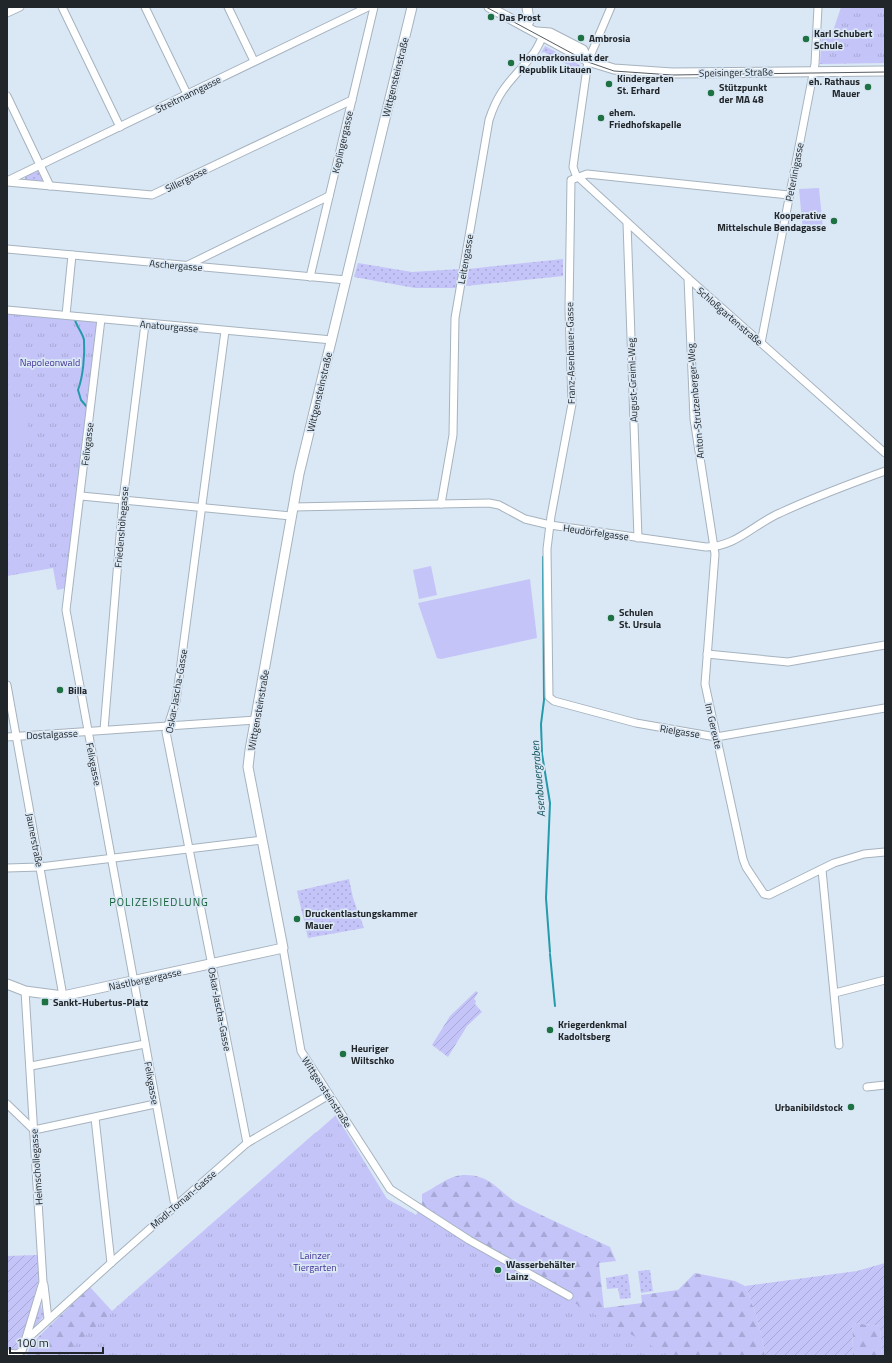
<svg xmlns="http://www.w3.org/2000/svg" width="892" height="1363" font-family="'Titillium Web',sans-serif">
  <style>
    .grass { fill: url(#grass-dots) }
    .forest { fill: url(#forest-firs) }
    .park { fill: url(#park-tufts) }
    .garden { fill: url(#garden-furrows) }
    .pitch { fill: #c4c4f9 }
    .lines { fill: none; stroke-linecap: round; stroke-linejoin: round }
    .stream { stroke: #249aab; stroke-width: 2 }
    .street-casing { stroke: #a6b3bf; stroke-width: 9 }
    .secondary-casing { stroke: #a6b3bf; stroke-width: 11 }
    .street { stroke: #fff; stroke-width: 7 }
    .secondary { stroke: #fff; stroke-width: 9 }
    .tram { stroke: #565d63; stroke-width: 1 }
    .poi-dot { fill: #1d7143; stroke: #dae7f4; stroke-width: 1.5 }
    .labels { text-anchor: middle; stroke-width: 3.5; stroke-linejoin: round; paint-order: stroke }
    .poi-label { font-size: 10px; font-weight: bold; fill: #21262a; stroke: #dae7f4; text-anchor: start }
    .street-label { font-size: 10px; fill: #21262a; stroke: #dae7f4 }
    .park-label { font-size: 10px; fill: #453599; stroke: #dae7f4 }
    .water-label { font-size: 11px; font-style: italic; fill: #14535c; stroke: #dae7f4 }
    .neighbourhood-label { font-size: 11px; letter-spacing: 1px; fill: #116037; stroke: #dae7f4 }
  </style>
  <defs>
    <pattern id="grass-dots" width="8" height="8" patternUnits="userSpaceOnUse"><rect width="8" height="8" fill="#c4c4f9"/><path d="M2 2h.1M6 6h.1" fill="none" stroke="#a8a8d6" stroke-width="1.8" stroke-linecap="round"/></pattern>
    <pattern id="forest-firs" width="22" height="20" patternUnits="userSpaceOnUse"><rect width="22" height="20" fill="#c4c4f9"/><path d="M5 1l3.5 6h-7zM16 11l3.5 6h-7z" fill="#a8a8d6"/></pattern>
    <pattern id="park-tufts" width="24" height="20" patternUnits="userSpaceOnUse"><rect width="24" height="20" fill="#c4c4f9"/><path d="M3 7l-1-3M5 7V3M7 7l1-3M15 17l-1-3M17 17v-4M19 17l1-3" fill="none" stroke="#a8a8d6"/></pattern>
    <pattern id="garden-furrows" width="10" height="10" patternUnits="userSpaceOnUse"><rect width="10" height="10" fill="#c4c4f9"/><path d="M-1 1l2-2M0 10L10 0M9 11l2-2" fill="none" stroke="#a8a8d6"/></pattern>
  </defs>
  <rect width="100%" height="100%" fill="#dae7f4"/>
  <g class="grass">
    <polygon points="545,46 580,65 581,74 574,72 570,66 544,52 541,53"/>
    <polygon points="35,170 40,170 43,179 41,183 25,181 25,175"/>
    <polygon points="563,259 563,276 466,286 468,269"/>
    <polygon points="358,263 412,272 460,269 456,288 415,288 354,277"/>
    <polygon points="349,879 353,898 364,928 308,938 297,891"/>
    <polygon points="650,1270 653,1291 641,1293 638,1271"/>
    <polygon points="628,1274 631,1298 620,1299 618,1288 607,1289 606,1278"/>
    <polygon points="40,1303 44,1316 34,1328 33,1328"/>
  </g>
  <g class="forest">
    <path d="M316 1132 387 1199 416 1215 422 1203V1194C435 1188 448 1176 463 1175 493 1174 499 1194 521 1205 551 1220 581 1233 610 1247L616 1261 599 1263 604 1308 642 1303 641 1295 678 1290 695 1273 735 1281 745 1286C755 1309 762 1332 765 1356H534L495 1259 467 1243 455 1252 405 1356H26L32 1343 90 1287 112 1311Z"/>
    <polygon points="852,1323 880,1326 882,1356 853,1356"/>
  </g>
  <g class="park">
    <polygon points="841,7 885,7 885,63 820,64 822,30 833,31"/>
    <polygon points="7,312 97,322 66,588 57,590 53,568 7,576"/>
    <polygon points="336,1115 387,1199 670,1356 57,1356 67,1352"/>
  </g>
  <g class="garden">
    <polygon points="476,991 478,993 474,999 476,1001 475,1004 482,1012 467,1026 448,1057 432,1045 450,1016"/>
    <polygon points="37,1255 39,1279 21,1344 18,1349 7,1350 7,1256"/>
    <path d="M885 1263V1356H882L880 1326 852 1323 853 1356H765C762 1332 755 1309 745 1286L857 1271Z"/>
  </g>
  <g class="pitch">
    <polygon points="819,188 823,229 803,231 799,189"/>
    <polygon points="7,408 29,410 25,450 7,449"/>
    <polygon points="431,566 437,595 419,599 413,570"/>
    <polygon points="530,579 537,638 441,659 437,658 418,603"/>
  </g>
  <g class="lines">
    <g class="stream">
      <path d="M75 320C77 327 83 334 84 340 85 355 83 377 78 390L81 400 87 407"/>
      <polyline points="543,557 544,700 541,724 542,754 550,803 546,898 550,952"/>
      <polyline points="550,954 555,1006"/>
    </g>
    <defs>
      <g id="street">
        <polyline points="62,7 120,127"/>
        <polyline points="145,7 187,94"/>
        <polyline points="228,7 254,61"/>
        <polyline points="611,7 588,61 575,152 573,167 576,175 688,278 885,453"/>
        <polyline points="7,13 20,7"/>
        <polyline points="7,96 50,186"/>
        <polyline points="7,181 368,7"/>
        <polyline points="7,182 152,195 352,100"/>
        <polyline points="789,195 587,174 571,180 569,309 572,404 551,516 547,549 549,697 554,701 636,723 716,737 885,708"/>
        <polyline points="627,223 638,538"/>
        <polyline points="7,249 346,280"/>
        <polyline points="188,265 329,196"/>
        <polyline points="310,277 374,7"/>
        <polyline points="688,278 694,419 715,554 705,684 743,859 746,867 764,894 769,895 834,863 864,854 885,852"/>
        <polyline points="7,310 332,340"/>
        <polyline points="66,315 72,255"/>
        <polyline points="101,319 66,610 175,1206"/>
        <polyline points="225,331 176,701 166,732 247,1143"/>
        <polyline points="761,343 815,64 818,7"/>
        <polyline points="81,496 291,516"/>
        <path d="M441 504 453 435 455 318 489 120C500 86 513 80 533 54 538 48 541 39 545 32"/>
        <path d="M293 507 489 503 499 505 525 519 550 525 706 547C736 547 754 524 780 513 814 497 850 484 885 471"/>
        <polyline points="707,654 788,662 885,645"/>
        <polyline points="7,685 63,996"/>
        <polyline points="104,730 123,500 145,324"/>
        <polyline points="7,737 256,720"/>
        <polyline points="7,868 40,867 262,840"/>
        <polyline points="822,870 839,1045"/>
        <polyline points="283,948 301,1051 390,1189 469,1240 569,1296"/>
        <polyline points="835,993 885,980"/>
        <polyline points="31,1066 145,1044"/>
        <polyline points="867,1087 885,1085"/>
        <polyline points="7,1104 34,1130 155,1104"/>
        <polyline points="95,1118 111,1263"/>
        <polyline points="44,1285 48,1319"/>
        <polyline points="26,1340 111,1263 247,1143 329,1095"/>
        <polyline points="7,1353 17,1354 22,1351 43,1282 25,991"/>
      </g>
      <g id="secondary">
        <polyline points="489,7 588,61 614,69 672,73 885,71"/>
        <polyline points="526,27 529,21 527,7"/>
        <polyline points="537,32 550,33 583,50 588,61"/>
        <polyline points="7,984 25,991 63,996 283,948 248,767 250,750 299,474 412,7"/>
      </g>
    </defs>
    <use href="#street" class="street-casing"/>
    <use href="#secondary" class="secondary-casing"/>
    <use href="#street" class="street"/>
    <use href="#secondary" class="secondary"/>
    <polyline class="tram" points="486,7 588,62 614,71 672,75 885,72"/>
  </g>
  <g class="poi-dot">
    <circle cx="491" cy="17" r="4"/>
    <circle cx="581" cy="38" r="4"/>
    <circle cx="806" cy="39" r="4"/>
    <circle cx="511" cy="63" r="4"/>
    <circle cx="609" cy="84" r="4"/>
    <circle cx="868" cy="87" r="4"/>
    <circle cx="711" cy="93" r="4"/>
    <circle cx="601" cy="118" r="4"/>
    <circle cx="834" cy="221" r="4"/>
    <circle cx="611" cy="618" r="4"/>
    <circle cx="60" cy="690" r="4"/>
    <circle cx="297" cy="919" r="4"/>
    <rect x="41" y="998" width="8" height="8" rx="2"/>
    <circle cx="550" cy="1030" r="4"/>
    <circle cx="343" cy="1054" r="4"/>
    <circle cx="851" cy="1107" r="4"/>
    <circle cx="498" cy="1270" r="4"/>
  </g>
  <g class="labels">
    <g class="poi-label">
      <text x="499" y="21">Das Prost</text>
      <text x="814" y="37">Karl Schubert<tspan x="814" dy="12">Schule</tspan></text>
      <text x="589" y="42">Ambrosia</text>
      <text x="519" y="61">Honorarkonsulat der<tspan x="519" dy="12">Republik Litauen</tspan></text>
      <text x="617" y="82">Kindergarten<tspan x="617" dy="12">St. Erhard</tspan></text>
      <text x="860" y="85" text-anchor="end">eh. Rathaus<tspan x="860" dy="12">Mauer</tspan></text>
      <text x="719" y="91">Stützpunkt<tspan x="719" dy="12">der MA 48</tspan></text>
      <text x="609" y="116">ehem.<tspan x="609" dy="12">Friedhofskapelle</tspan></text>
      <text x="826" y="219" text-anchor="end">Kooperative<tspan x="826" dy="12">Mittelschule Bendagasse</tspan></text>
      <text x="619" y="616">Schulen<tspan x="619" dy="12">St. Ursula</tspan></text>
      <text x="68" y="694">Billa</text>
      <text x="305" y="917">Druckentlastungskammer<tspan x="305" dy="12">Mauer</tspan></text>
      <text x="53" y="1006">Sankt-Hubertus-Platz</text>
      <text x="558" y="1028">Kriegerdenkmal<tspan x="558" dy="12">Kadoltsberg</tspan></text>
      <text x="351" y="1052">Heuriger<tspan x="351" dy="12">Wiltschko</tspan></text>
      <text x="843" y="1111" text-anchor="end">Urbanibildstock</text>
      <text x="506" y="1268">Wasserbehälter<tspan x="506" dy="12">Lainz</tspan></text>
    </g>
    <g class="street-label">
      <text transform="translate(736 72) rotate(-1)" y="4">Speisinger Straße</text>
      <text transform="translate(395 77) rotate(-76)" y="4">Wittgensteinstraße</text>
      <text transform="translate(188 94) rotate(-26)" y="4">Streitmanngasse</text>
      <text transform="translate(342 142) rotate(-77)" y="4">Keplingergasse</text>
      <text transform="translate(794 172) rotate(-79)" y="4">Peterlinigasse</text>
      <text transform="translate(186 179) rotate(-26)" y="4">Sillergasse</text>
      <text transform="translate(465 259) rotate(-80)" y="4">Leitengasse</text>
      <text transform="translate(176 265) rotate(5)" y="4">Aschergasse</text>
      <text transform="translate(730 316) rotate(41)" y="4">Schloßgartenstraße</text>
      <text transform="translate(169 326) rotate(5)" y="4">Anatourgasse</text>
      <text transform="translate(570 353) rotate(-91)" y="4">Franz-Asenbauer-Gasse</text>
      <text transform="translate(632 380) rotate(-92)" y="4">August-Greiml-Weg</text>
      <text transform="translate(319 392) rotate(-77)" y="4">Wittgensteinstraße</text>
      <text transform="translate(695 401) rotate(-95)" y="4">Anton-Strutzenberger-Weg</text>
      <text transform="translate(87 444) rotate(-83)" y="4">Felixgasse</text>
      <text transform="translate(121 527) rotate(-85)" y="4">Friedenshöhegasse</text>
      <text transform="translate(596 532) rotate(8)" y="4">Heudörfelgasse</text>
      <text transform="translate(176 691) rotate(-80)" y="4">Oskar-Jascha-Gasse</text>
      <text transform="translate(258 710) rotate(-80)" y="4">Wittgensteinstraße</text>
      <text transform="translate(714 726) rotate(77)" y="4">Im Gereute</text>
      <text transform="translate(680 731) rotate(9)" y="4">Rielgasse</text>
      <text transform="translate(52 734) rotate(-3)" y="4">Dostalgasse</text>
      <text transform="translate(94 764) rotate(79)" y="4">Felixgasse</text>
      <text transform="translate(35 840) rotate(79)" y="4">Jaunerstraße</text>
      <text transform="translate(145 979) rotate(-12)" y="4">Nästlbergergasse</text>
      <text transform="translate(220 1009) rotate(79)" y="4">Oskar-Jascha-Gasse</text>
      <text transform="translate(152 1083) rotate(80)" y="4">Felixgasse</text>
      <text transform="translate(327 1092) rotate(57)" y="4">Wittgensteinstraße</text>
      <text transform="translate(36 1167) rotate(-94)" y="4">Heimschollegasse</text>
      <text transform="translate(183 1199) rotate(-41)" y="4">Modl-Toman-Gasse</text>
    </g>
    <g class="park-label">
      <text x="50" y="366">Napoleonwald</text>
      <text x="315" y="1259">Lainzer<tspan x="315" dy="12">Tiergarten</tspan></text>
    </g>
    <g class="water-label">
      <text transform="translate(538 779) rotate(-95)" y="4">Asenbauergraben</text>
    </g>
    <g class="neighbourhood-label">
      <text x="159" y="906">POLIZEISIEDLUNG</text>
    </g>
  </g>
  <rect width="892" height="1363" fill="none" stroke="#21262a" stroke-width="16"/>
  <path d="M10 1347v6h93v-6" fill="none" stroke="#21262a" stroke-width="2"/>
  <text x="16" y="1347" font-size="12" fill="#21262a" stroke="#dae7f4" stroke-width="3" paint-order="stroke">100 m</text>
</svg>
